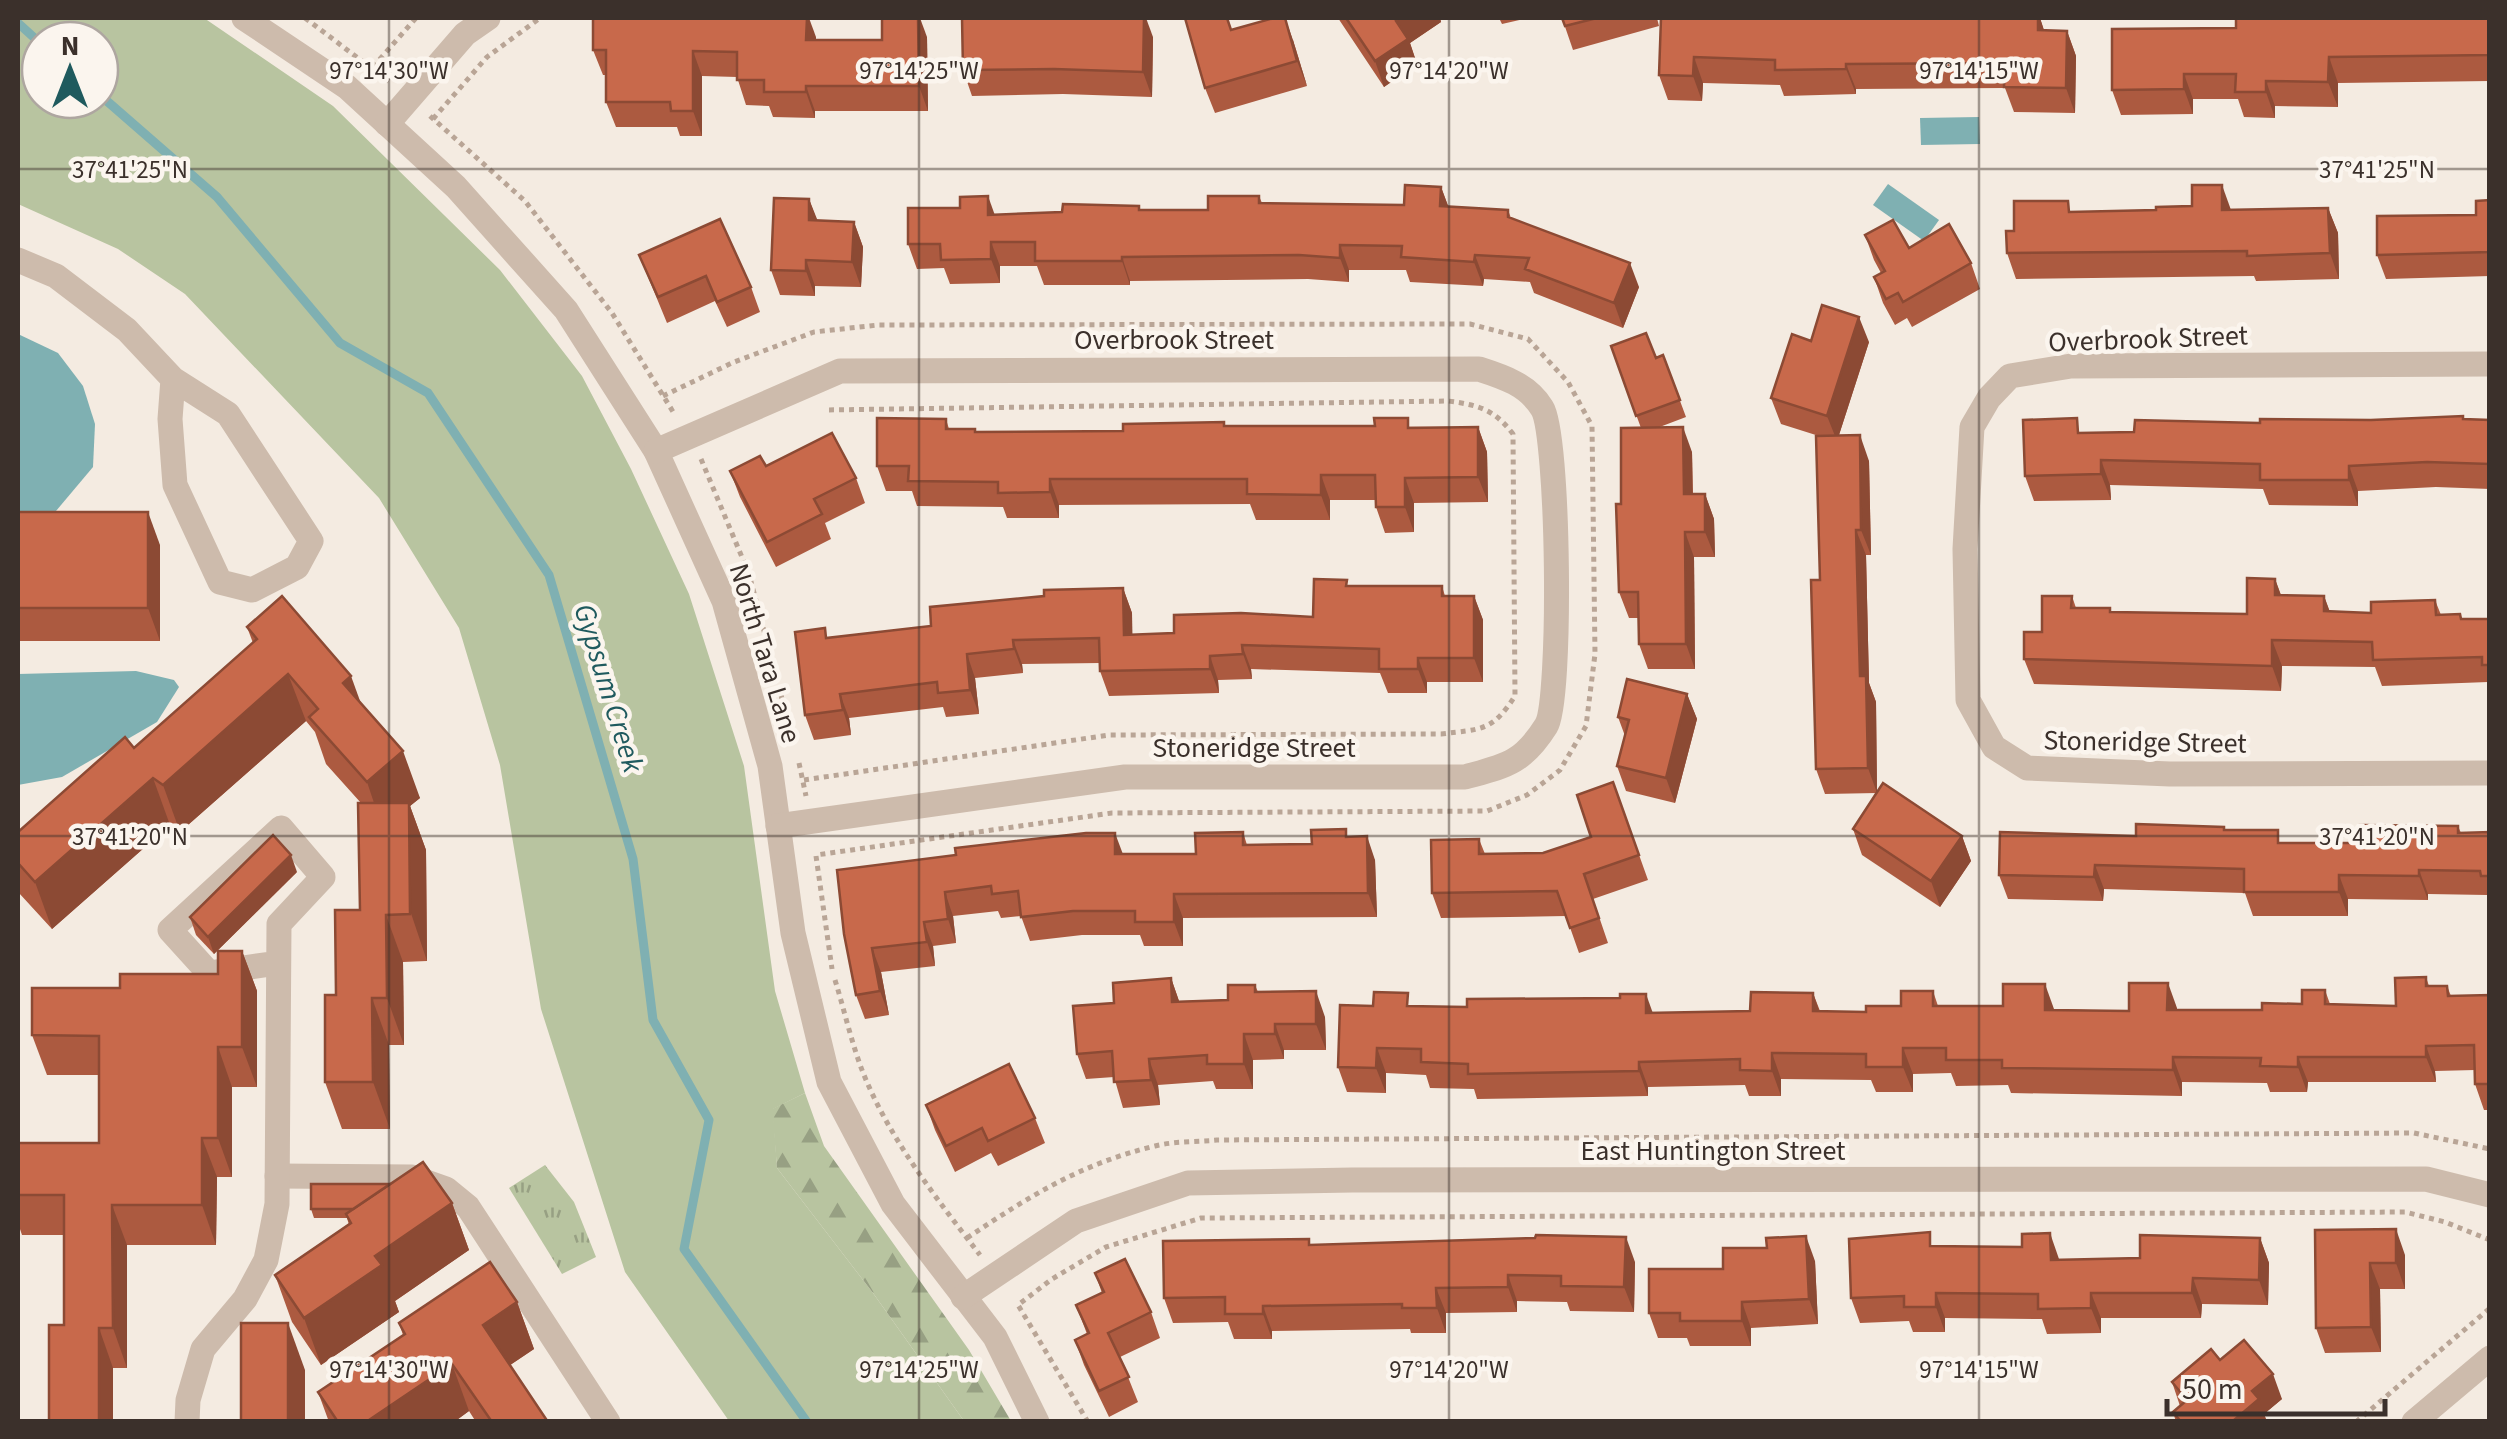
<svg xmlns="http://www.w3.org/2000/svg" width="2507" height="1439" font-family="'Source Sans 3',sans-serif">
  <style>
    .grass { fill: #b8c4a0; fill-rule: evenodd }
    .forest { fill: url(#forest-firs) }
    .park { fill: url(#park-tufts) }
    .water { fill: #7fb0b2 }
    .lines { fill: none; stroke-linecap: round; stroke-linejoin: round }
    .stream { stroke: #7fb0b2; stroke-width: 9 }
    .path { stroke: #b9a596; stroke-width: 5; stroke-dasharray: 5 5; stroke-linecap: butt }
    .minor { stroke: #cdbbac; stroke-width: 25 }
    .wall { fill: #ac5a40 }
    .shaded-wall { fill: #8c4a34 }
    .building { fill: #c8694b; stroke: #8c4a34; stroke-width: 2.5 }
    .ticks { fill: none; stroke: #3b302b; stroke-width: 2.5; stroke-opacity: 0.45 }
    .labels { text-anchor: middle; stroke-width: 9; stroke-linejoin: round; paint-order: stroke }
    .street-label { font-size: 28px; fill: #3b302b; stroke: #fbf5ee }
    .water-label { font-size: 30px; font-style: italic; fill: #1f5a5e; stroke: #fbf5ee }
    .ticks-label { font-size: 25px; text-anchor: middle; fill: #3b302b; stroke: #fbf5ee; stroke-width: 9; stroke-linejoin: round; paint-order: stroke }
  </style>
  <defs>
    <pattern id="forest-firs" width="22" height="20" patternUnits="userSpaceOnUse" patternTransform="scale(2.5)"><rect width="22" height="20" fill="#b8c4a0"/><path d="M5 1l3.5 6h-7zM16 11l3.5 6h-7z" fill="#97a083"/></pattern>
    <pattern id="park-tufts" width="24" height="20" patternUnits="userSpaceOnUse" patternTransform="scale(2.5)"><rect width="24" height="20" fill="#b8c4a0"/><path d="M3 7l-1-3M5 7V3M7 7l1-3M15 17l-1-3M17 17v-4M19 17l1-3" fill="none" stroke="#97a083"/></pattern>
  </defs>
  <rect width="100%" height="100%" fill="#f4ebe1"/>
  <path class="grass" d="M18 18H204L333 106 500 270 582 376 631 469 689 594 744 766 775 991 805 1093 773 1109 777 1168 873 1293 964 1421H729L625 1272 541 1009 500 765 459 628 379 498 185 294 118 249 18 204ZM40 40H100V100H40Z"/>
  <polygon class="forest" points="805,1093 824,1146 969,1350 1011,1421 964,1421 873,1293 777,1168 772,1109"/>
  <polygon class="park" points="545,1165 574,1202 596,1257 562,1274 509,1188"/>
  <g class="water">
    <polygon points="1979,117 1980,144 1921,145 1920,118"/>
    <polygon points="1888,184 1939,220 1924,241 1873,205"/>
    <polygon points="18,334 58,353 83,386 95,424 93,467 56,511 30,522 18,522"/>
    <polygon points="136,671 174,680 179,687 157,722 62,777 18,785 18,674"/>
  </g>
  <g class="lines">
    <g class="stream">
      <polyline points="18,23 40,43"/>
      <polyline points="100,95 217,197 340,343 428,393 549,575 633,859 653,1020 709,1120 684,1249 807,1422"/>
    </g>
    <g class="path">
      <polyline points="305,18 391,83"/>
      <polyline points="373,67 416,18"/>
      <polyline points="430,116 525,201 612,313 675,415"/>
      <polyline points="433,119 487,57 540,18"/>
      <polyline points="663,396 734,362 814,332 878,325 1470,324 1528,339 1568,382 1592,426 1595,654 1586,726 1560,770 1527,795 1487,811 1112,813 816,855"/>
      <polyline points="701,459 749,574 782,699"/>
      <polyline points="799,763 806,796"/>
      <path d="M804 780 1109 735 1441 734C1481 729 1492 732 1515 696L1513 434C1494 409 1478 405 1448 401L825 410"/>
      <polyline points="816,856 832,969"/>
      <path d="M835 980C844 1009 851 1041 862 1070 888 1137 936 1198 980 1255"/>
      <path d="M967 1238C1030 1196 1080 1164 1155 1146 1175 1141 1197 1142 1217 1140L2414 1133 2490 1149"/>
      <polyline points="1088,1422 1018,1305 1052,1279 1106,1247 1201,1218 2405,1212 2445,1222 2490,1240"/>
      <polyline points="2356,1422 2490,1308"/>
    </g>
    <g class="minor">
      <polyline points="244,18 347,87 456,187 566,310 656,451 724,601 770,766 793,933 829,1082 893,1204 995,1337 1037,1422"/>
      <polyline points="387,124 465,34 488,18"/>
      <polyline points="18,260 56,276 127,330 173,379 228,414 311,541 297,567 252,590 220,582 175,485 170,419 173,379"/>
      <polyline points="2490,364 2071,366 2010,376 1989,398 1972,427 1965,549 1968,700 1994,747 2027,768 2170,774 2490,773"/>
      <path d="M656 451 840 371 1479 369C1504 377 1528 385 1542 408 1559 434 1562 701 1546 726 1522 764 1505 766 1465 777H1125L778 826"/>
      <polyline points="277,1176 412,1177 446,1189 468,1207 608,1422"/>
      <polyline points="963,1297 1076,1221 1188,1183 1352,1180 2426,1179 2490,1195"/>
      <polyline points="187,1422 188,1400 203,1349 245,1299 266,1260 277,1204 279,924 323,877 281,828 170,930 209,973 278,963"/>
      <polyline points="2414,1422 2490,1358"/>
    </g>
  </g>
  <g class="wall">
    <polygon points="1338,18 1440,18 1441,22 1410,43 1417,64 1384,87"/>
    <polygon points="1499,18 1528,18 1502,24"/>
    <polygon points="1562,18 1657,18 1659,26 1573,50"/>
    <polygon points="1661,18 2040,18 2044,31 2067,31 2076,56 2075,113 2014,112 2005,88 1856,89 1856,94 1784,96 1780,85 1703,83 1702,101 1668,100 1659,75"/>
    <polygon points="2490,18 2490,81 2338,83 2338,107 2275,106 2275,118 2244,117 2238,99 2193,99 2193,114 2121,115 2112,90 2236,28"/>
    <polygon points="816,37 816,40 882,40 927,37 928,111 815,111 815,118 773,117 769,106 746,105 737,77 702,76 702,136 680,136 677,127 616,127 606,102 606,75 603,75 593,50"/>
    <polygon points="1153,37 1152,97 1063,94 972,96 963,70"/>
    <polygon points="1293,40 1307,86 1215,113 1205,88"/>
    <polygon points="1441,187 1448,206 1508,210 1511,218 1639,287 1623,328 1534,293 1530,282 1484,279 1483,286 1410,282 1406,270 1349,270 1349,282 1308,279 1130,281 1130,285 1044,285 1037,266 1000,266 1000,283 950,284 944,268 917,269 908,244 995,215 1208,210 1259,196 1262,203 1404,205"/>
    <polygon points="809,199 817,221 854,222 863,247 861,287 815,286 815,296 780,295 771,270"/>
    <polygon points="2490,200 2490,276 2386,279 2377,255 2476,215"/>
    <polygon points="2328,208 2338,233 2339,279 2256,281 2254,276 2016,279 2007,253 2014,231 2072,212"/>
    <polygon points="1865,235 1971,263 1980,289 1912,327 1907,318 1895,325 1883,303 1874,277 1881,273 1874,260"/>
    <polygon points="639,255 751,287 760,312 727,327 715,301 667,323"/>
    <polygon points="1811,341 1869,342 1839,435 1869,461 1871,555 1866,555 1869,683 1876,702 1877,793 1962,836 1971,861 1940,907 1862,855 1853,829 1877,793 1825,794 1816,769 1820,580 1819,436 1781,424 1771,398"/>
    <polygon points="1611,346 1656,358 1663,355 1686,417 1657,428 1692,452 1693,494 1705,494 1714,519 1715,557 1694,557 1695,669 1648,669 1639,644 1638,618 1629,618 1619,592 1621,504 1641,428"/>
    <polygon points="946,419 949,429 977,432 1123,431 1225,426 1478,427 1487,452 1488,502 1414,503 1414,532 1385,533 1376,507 1376,500 1330,500 1330,520 1256,520 1250,504 1059,505 1059,518 1007,518 1003,507 917,506 912,491 886,491 877,466"/>
    <polygon points="2464,419 2490,420 2490,489 2436,487 2358,491 2358,506 2269,505 2263,489 2110,485 2111,500 2034,501 2025,476 2082,433 2134,432 2260,423"/>
    <polygon points="730,471 856,478 865,503 825,523 831,539 776,567 740,497"/>
    <polygon points="18,512 160,545 160,641 18,641"/>
    <polygon points="2275,579 2281,595 2324,596 2330,612 2371,613 2435,600 2441,615 2460,614 2462,619 2490,619 2490,686 2488,682 2382,686 2375,667 2282,666 2281,691 2034,684 2024,659 2042,632 2072,596 2076,608 2112,612 2247,614"/>
    <polygon points="1349,586 1442,586 1445,596 1474,596 1483,620 1483,682 1427,682 1427,693 1388,693 1380,673 1251,669 1252,679 1218,680 1219,693 1109,696 1100,671 1100,663 1022,664 1023,673 975,678 979,714 946,717 943,707 849,718 851,735 814,740 805,715 829,638 931,626 1123,588 1132,613 1132,635 1174,633 1313,617"/>
    <polygon points="247,627 362,704 420,798 410,806 426,850 427,961 403,962 404,1045 389,1045 390,1129 342,1129 325,1082 336,995 360,910 361,803 326,764 315,732 306,721 180,832 170,825 52,929 19,893 18,888 18,832 134,748 253,643"/>
    <polygon points="1687,694 1697,719 1675,803 1626,791 1617,766 1625,736 1618,717"/>
    <polygon points="1613,782 1648,880 1593,899 1608,943 1579,953 1566,916 1441,918 1432,893 1479,839 1485,854 1543,853 1591,837"/>
    <polygon points="2458,826 2461,833 2490,832 2490,900 2487,895 2428,894 2428,900 2348,899 2348,916 2253,916 2245,893 2104,889 2103,901 2008,899 1999,875 2136,836 2224,827 2225,830 2283,843 2360,843"/>
    <polygon points="1243,832 1247,845 1312,844 1349,836 1375,860 1377,917 1183,918 1183,946 1144,946 1140,935 1082,935 1030,941 1021,916 1001,918 998,911 953,916 956,943 933,946 935,966 881,972 889,1015 865,1019 856,995 837,870 1123,854 1196,854"/>
    <polygon points="297,872 214,954 196,935 190,917"/>
    <polygon points="242,951 257,991 257,1087 232,1087 232,1177 217,1177 216,1245 127,1245 127,1368 113,1368 113,1422 49,1422 64,1325 64,1235 22,1235 18,1223 18,1143 99,1143 99,1075 47,1075 32,1035 120,988 218,974"/>
    <polygon points="2426,977 2429,986 2447,986 2451,996 2490,995 2490,1110 2484,1110 2475,1084 2475,1070 2435,1071 2436,1082 2308,1082 2307,1092 2270,1092 2267,1083 2182,1082 2182,1096 2011,1093 2008,1085 1956,1086 1951,1073 1913,1074 1913,1092 1876,1092 1871,1080 1781,1079 1781,1096 1749,1096 1745,1085 1648,1087 1648,1096 1477,1099 1474,1089 1430,1088 1426,1075 1386,1073 1386,1093 1347,1092 1338,1067 1373,1006 1653,1013 1750,1011 1813,993 1820,1011 1866,1012 1901,1006 1933,991 1938,1006 2129,1011 2177,1008 2177,1010 2262,1010 2302,1004 2325,990 2330,1004 2396,1006"/>
    <polygon points="1171,978 1179,1001 1228,1000 1255,985 1258,992 1325,1017 1326,1050 1284,1050 1284,1059 1253,1060 1253,1089 1216,1089 1213,1081 1158,1085 1160,1105 1123,1108 1114,1077 1086,1079 1077,1054 1114,1003"/>
    <polygon points="926,1105 1035,1118 1045,1143 998,1166 991,1153 955,1172 935,1130"/>
    <polygon points="452,1203 469,1250 395,1301 399,1312 321,1365 292,1322 275,1275 349,1225 347,1218 314,1218 311,1209"/>
    <polygon points="2315,1230 2405,1255 2405,1289 2380,1289 2381,1352 2325,1353 2316,1328"/>
    <polygon points="2260,1238 2269,1263 2268,1305 2202,1304 2201,1318 2101,1318 2101,1333 2047,1334 2042,1319 1945,1318 1945,1332 1913,1332 1909,1321 1860,1323 1851,1298 1935,1246 2059,1260 2140,1258"/>
    <polygon points="1312,1245 1635,1262 1634,1312 1570,1311 1567,1302 1517,1301 1517,1312 1446,1313 1446,1333 1411,1333 1410,1329 1272,1331 1272,1339 1234,1339 1228,1322 1173,1323 1164,1298"/>
    <polygon points="1815,1261 1818,1324 1751,1328 1751,1346 1690,1346 1687,1338 1658,1338 1649,1313 1723,1269"/>
    <polygon points="1095,1273 1151,1312 1160,1338 1120,1357 1138,1402 1109,1417 1084,1365 1075,1340 1087,1334 1076,1305 1102,1293"/>
    <polygon points="517,1302 534,1349 510,1365 548,1422 476,1422 469,1411 454,1422 329,1422 318,1392 403,1335 399,1323"/>
    <polygon points="2220,1360 2282,1399 2264,1414 2267,1422 2176,1422 2173,1412 2180,1406 2172,1382"/>
  </g>
  <g class="shaded-wall">
    <polygon points="807,18 809,18 816,37 816,66 806,40"/>
    <polygon points="918,18 920,18 927,37 928,111 919,86"/>
    <polygon points="1144,18 1146,18 1153,37 1152,97 1143,72"/>
    <polygon points="1285,18 1293,40 1307,86 1297,61"/>
    <polygon points="1401,18 1440,18 1441,22 1410,43 1417,64 1384,87 1375,61 1396,21"/>
    <polygon points="2038,18 2040,18 2047,39 2038,30"/>
    <polygon points="2067,31 2076,56 2075,113 2066,88"/>
    <polygon points="693,51 702,76 702,136 693,111"/>
    <polygon points="1694,57 1703,83 1702,101 1693,76"/>
    <polygon points="2329,57 2338,83 2338,107 2328,82"/>
    <polygon points="1846,64 1856,89 1856,94 1846,69"/>
    <polygon points="2184,74 2193,99 2193,114 2184,89"/>
    <polygon points="2266,81 2275,106 2275,118 2266,92"/>
    <polygon points="806,86 815,111 815,118 806,92"/>
    <polygon points="2222,185 2231,210 2222,210"/>
    <polygon points="1441,187 1450,211 1440,206"/>
    <polygon points="988,196 997,221 988,215"/>
    <polygon points="809,199 819,224 809,220"/>
    <polygon points="2328,208 2338,233 2339,279 2330,253"/>
    <polygon points="854,222 863,247 861,287 852,262"/>
    <polygon points="991,242 1000,266 1000,283 991,259"/>
    <polygon points="1340,245 1349,270 1349,282 1340,258"/>
    <polygon points="1475,255 1484,279 1483,286 1474,262"/>
    <polygon points="1122,257 1130,281 1130,285 1122,261"/>
    <polygon points="806,260 815,286 815,296 806,271"/>
    <polygon points="1630,263 1639,287 1623,328 1614,303"/>
    <polygon points="1859,317 1869,342 1837,441 1827,416"/>
    <polygon points="1478,427 1487,452 1488,502 1478,477"/>
    <polygon points="1683,427 1692,452 1693,520 1684,494"/>
    <polygon points="1860,435 1869,461 1871,555 1861,530"/>
    <polygon points="2101,460 2110,485 2111,500 2101,474"/>
    <polygon points="2349,466 2358,491 2358,506 2349,480"/>
    <polygon points="1321,475 1330,500 1330,520 1321,495"/>
    <polygon points="1405,478 1414,503 1414,532 1405,507"/>
    <polygon points="1050,479 1059,505 1059,518 1050,492"/>
    <polygon points="1705,494 1714,519 1715,557 1705,532"/>
    <polygon points="148,512 160,545 160,641 148,608"/>
    <polygon points="1856,530 1866,555 1869,683 1876,702 1877,793 1868,768 1860,676"/>
    <polygon points="1685,532 1694,557 1695,669 1686,644"/>
    <polygon points="2275,579 2284,604 2275,595"/>
    <polygon points="1123,588 1132,613 1133,660 1124,635"/>
    <polygon points="1474,596 1483,620 1483,682 1474,658"/>
    <polygon points="2324,596 2333,621 2324,611"/>
    <polygon points="1013,640 1022,664 1023,673 1014,649"/>
    <polygon points="2272,640 2282,666 2281,691 2272,666"/>
    <polygon points="1242,645 1251,669 1252,679 1243,654"/>
    <polygon points="967,654 975,678 979,714 970,690"/>
    <polygon points="1210,656 1218,680 1219,693 1210,669"/>
    <polygon points="1418,658 1427,682 1427,693 1418,669"/>
    <polygon points="288,674 306,721 180,832 163,785"/>
    <polygon points="351,676 368,723 343,683"/>
    <polygon points="840,694 849,718 851,735 843,710"/>
    <polygon points="1687,694 1697,719 1675,803 1666,778"/>
    <polygon points="403,751 420,798 410,806 426,850 427,961 367,782"/>
    <polygon points="153,778 170,825 52,929 35,882"/>
    <polygon points="1115,833 1124,857 1115,854"/>
    <polygon points="1367,836 1375,860 1377,917 1368,893"/>
    <polygon points="1962,836 1971,861 1940,907 1931,881"/>
    <polygon points="291,855 297,872 214,954 208,937"/>
    <polygon points="2095,865 2104,889 2103,901 2094,877"/>
    <polygon points="2419,870 2428,894 2428,900 2419,876"/>
    <polygon points="2339,875 2348,899 2348,916 2339,892"/>
    <polygon points="945,892 953,916 956,943 948,919"/>
    <polygon points="1174,894 1183,918 1183,946 1174,922"/>
    <polygon points="386,915 403,962 404,1045 387,998"/>
    <polygon points="924,922 933,946 935,966 927,942"/>
    <polygon points="872,948 881,972 889,1015 880,991"/>
    <polygon points="242,951 257,991 257,1087 242,1047"/>
    <polygon points="1171,978 1180,1004 1172,1002"/>
    <polygon points="2168,983 2177,1008 2177,1035 2167,1010"/>
    <polygon points="2045,984 2054,1009 2045,1010"/>
    <polygon points="1316,991 1325,1017 1326,1050 1316,1024"/>
    <polygon points="1813,993 1822,1019 1813,1011"/>
    <polygon points="1646,994 1655,1019 1646,1013"/>
    <polygon points="372,998 389,1045 390,1129 373,1082"/>
    <polygon points="1275,1024 1284,1050 1284,1059 1275,1034"/>
    <polygon points="1244,1034 1253,1060 1253,1089 1244,1064"/>
    <polygon points="2426,1046 2435,1071 2436,1082 2426,1057"/>
    <polygon points="218,1047 232,1087 232,1177 218,1138"/>
    <polygon points="1377,1048 1386,1073 1386,1093 1376,1068"/>
    <polygon points="1903,1048 1913,1074 1913,1092 1903,1067"/>
    <polygon points="1772,1053 1781,1079 1781,1096 1772,1071"/>
    <polygon points="2173,1057 2182,1082 2182,1096 2173,1070"/>
    <polygon points="2298,1057 2308,1082 2307,1092 2298,1067"/>
    <polygon points="1149,1059 1158,1085 1160,1105 1151,1080"/>
    <polygon points="1639,1062 1648,1087 1648,1096 1639,1071"/>
    <polygon points="202,1138 217,1177 216,1245 202,1205"/>
    <polygon points="452,1203 469,1250 395,1301 399,1312 321,1365 304,1318 375,1256"/>
    <polygon points="112,1205 127,1245 127,1368 113,1328"/>
    <polygon points="2396,1229 2405,1255 2405,1289 2396,1263"/>
    <polygon points="2050,1233 2059,1259 2060,1285 2051,1260"/>
    <polygon points="1806,1236 1815,1261 1818,1324 1809,1299"/>
    <polygon points="1626,1237 1635,1262 1634,1312 1624,1287"/>
    <polygon points="2260,1238 2269,1263 2268,1305 2259,1280"/>
    <polygon points="2370,1263 2380,1289 2381,1352 2371,1327"/>
    <polygon points="1508,1275 1517,1301 1517,1312 1508,1287"/>
    <polygon points="2193,1278 2202,1304 2201,1318 2192,1293"/>
    <polygon points="1436,1288 1446,1313 1446,1333 1437,1308"/>
    <polygon points="1936,1293 1945,1318 1945,1332 1936,1307"/>
    <polygon points="2091,1293 2101,1318 2101,1333 2091,1308"/>
    <polygon points="517,1302 534,1349 500,1372 483,1325"/>
    <polygon points="1742,1302 1751,1328 1751,1346 1742,1321"/>
    <polygon points="1263,1306 1272,1331 1272,1339 1263,1314"/>
    <polygon points="288,1323 305,1370 305,1422 288,1422"/>
    <polygon points="99,1328 113,1368 113,1422 99,1422"/>
    <polygon points="452,1364 469,1411 454,1422 366,1422"/>
    <polygon points="2273,1374 2282,1399 2264,1414 2267,1422 2234,1422 2252,1391"/>
  </g>
  <g class="building">
    <polygon points="593,18 807,18 806,40 882,40 882,18 918,18 919,86 806,86 806,92 764,92 764,80 737,80 737,52 693,51 693,111 671,111 670,102 606,102 606,50 593,50"/>
    <polygon points="962,18 1144,18 1143,72 1054,69 963,70"/>
    <polygon points="1185,18 1227,18 1231,30 1274,18 1285,18 1297,61 1205,88"/>
    <polygon points="1346,18 1401,18 1396,21 1408,39 1375,61"/>
    <polygon points="1562,18 1597,18 1565,26"/>
    <polygon points="1661,18 2038,18 2038,30 2067,31 2066,88 2004,87 2005,63 1846,64 1846,69 1775,70 1775,60 1694,57 1693,76 1659,75"/>
    <polygon points="2236,18 2490,18 2490,55 2329,57 2328,82 2266,81 2266,92 2235,92 2236,74 2184,74 2184,89 2112,90 2112,29 2236,28"/>
    <polygon points="1405,185 1441,187 1440,206 1508,210 1508,217 1630,263 1614,303 1525,269 1529,258 1475,255 1474,262 1401,257 1402,246 1340,245 1340,258 1299,255 1122,257 1122,261 1035,261 1035,242 991,242 991,259 941,260 940,244 908,244 908,208 960,208 960,197 988,196 988,215 1062,212 1063,204 1139,206 1139,210 1208,210 1208,196 1259,196 1259,203 1404,205"/>
    <polygon points="2192,185 2222,185 2222,210 2328,208 2330,253 2247,256 2247,251 2007,253 2006,231 2014,231 2014,201 2068,201 2069,212 2156,210 2156,207 2192,206"/>
    <polygon points="774,198 809,199 809,220 854,222 852,262 806,260 806,271 771,270"/>
    <polygon points="2490,200 2490,252 2377,255 2377,216 2476,215 2476,201"/>
    <polygon points="720,219 751,287 717,302 706,276 658,297 639,255"/>
    <polygon points="1893,220 1909,248 1949,224 1971,263 1903,302 1898,293 1886,299 1874,277 1885,271 1865,235"/>
    <polygon points="1822,305 1859,317 1827,416 1771,398 1792,334 1811,341"/>
    <polygon points="1646,333 1656,358 1663,355 1680,400 1636,416 1611,346"/>
    <polygon points="2463,416 2463,419 2490,420 2490,464 2427,462 2349,466 2349,480 2260,480 2260,464 2101,460 2101,474 2025,476 2023,420 2077,418 2078,433 2134,432 2135,420 2260,423 2260,419 2371,420"/>
    <polygon points="877,418 946,419 946,429 975,429 975,432 1123,431 1123,424 1224,422 1224,426 1375,426 1374,418 1408,418 1408,428 1478,427 1478,477 1405,478 1405,507 1376,507 1375,475 1321,475 1321,495 1247,494 1247,479 1050,479 1050,492 998,493 998,482 908,481 909,466 877,466"/>
    <polygon points="1683,427 1684,494 1705,494 1705,532 1685,532 1686,644 1639,644 1638,592 1619,592 1616,504 1621,504 1621,428"/>
    <polygon points="832,433 856,478 814,499 822,514 767,542 730,471 760,456 766,466"/>
    <polygon points="1860,435 1861,530 1856,530 1860,676 1866,676 1868,768 1816,769 1811,580 1820,580 1816,436"/>
    <rect x="18" y="512" width="130" height="96"/>
    <polygon points="2247,578 2275,579 2275,595 2324,596 2324,611 2371,613 2371,602 2435,600 2436,615 2460,614 2461,619 2490,619 2490,665 2482,665 2482,657 2373,660 2372,642 2272,640 2272,666 2024,659 2024,632 2042,632 2042,596 2072,596 2071,608 2110,608 2110,612 2247,614"/>
    <polygon points="1314,579 1347,580 1346,586 1442,586 1442,596 1474,596 1474,658 1418,658 1418,669 1379,669 1379,649 1242,645 1243,654 1210,656 1210,669 1100,671 1099,638 1013,640 1014,649 967,654 970,690 938,693 937,682 840,694 843,710 805,715 795,632 825,628 826,638 931,626 930,607 1044,596 1044,590 1123,588 1124,635 1174,633 1174,615 1241,613 1313,617"/>
    <polygon points="282,596 351,676 343,683 403,751 367,782 309,717 318,709 288,674 163,785 153,778 35,882 18,863 18,832 125,737 134,748 257,639 247,627"/>
    <polygon points="1627,679 1687,694 1666,778 1617,766 1629,720 1618,717"/>
    <polygon points="1613,782 1639,855 1584,874 1599,918 1570,928 1557,891 1432,893 1431,840 1479,839 1479,854 1543,853 1591,837 1577,795"/>
    <polygon points="1883,783 1962,836 1931,881 1853,829"/>
    <polygon points="358,803 409,803 410,914 386,915 387,998 372,998 373,1082 325,1082 325,995 336,995 335,910 360,910"/>
    <polygon points="2136,824 2224,827 2224,830 2278,830 2278,843 2360,843 2360,825 2458,826 2458,833 2490,832 2490,876 2481,876 2480,871 2419,870 2419,876 2339,875 2339,892 2244,892 2244,869 2095,865 2094,877 1999,875 2000,832 2136,836"/>
    <polygon points="1346,829 1346,837 1367,836 1368,893 1174,894 1174,922 1135,922 1135,911 1073,911 1021,917 1018,891 992,894 991,886 945,892 948,919 924,922 927,942 872,948 880,991 856,995 844,934 837,870 956,855 955,848 1086,833 1115,833 1115,854 1196,854 1195,833 1243,832 1243,845 1312,844 1311,830"/>
    <polygon points="273,835 291,855 208,937 190,917"/>
    <polygon points="218,951 242,951 242,1047 218,1047 218,1138 202,1138 202,1205 112,1205 113,1328 99,1328 99,1422 49,1422 49,1325 64,1325 64,1195 18,1195 18,1143 99,1143 99,1036 32,1035 32,988 120,988 120,974 218,974"/>
    <polygon points="2426,977 2426,986 2447,986 2448,996 2490,995 2490,1084 2475,1084 2474,1045 2426,1046 2426,1057 2298,1057 2298,1067 2260,1066 2261,1058 2173,1057 2173,1070 2002,1068 2002,1060 1946,1060 1946,1048 1903,1048 1903,1067 1866,1067 1866,1054 1772,1053 1772,1071 1740,1070 1740,1059 1639,1062 1639,1071 1468,1074 1468,1064 1421,1062 1421,1049 1377,1048 1376,1068 1338,1067 1340,1005 1373,1006 1374,992 1408,993 1407,1006 1467,1007 1467,999 1620,998 1620,994 1646,994 1646,1013 1750,1011 1751,992 1813,993 1813,1011 1866,1012 1866,1006 1901,1006 1901,991 1933,991 1933,1006 2003,1006 2003,984 2045,984 2045,1010 2129,1011 2129,983 2168,983 2167,1010 2262,1010 2262,1003 2302,1004 2302,990 2325,990 2325,1004 2396,1006 2395,978"/>
    <polygon points="1171,978 1172,1002 1228,1000 1228,985 1255,985 1255,992 1316,991 1316,1024 1275,1024 1275,1034 1244,1034 1244,1064 1207,1064 1207,1055 1149,1059 1151,1080 1114,1082 1112,1051 1077,1054 1073,1006 1114,1003 1113,983"/>
    <polygon points="1009,1064 1035,1118 988,1141 982,1128 946,1146 926,1105"/>
    <polygon points="423,1162 452,1203 375,1256 382,1265 304,1318 275,1275 351,1223 346,1214"/>
    <polygon points="311,1184 390,1184 353,1209 311,1209"/>
    <polygon points="2396,1229 2396,1263 2370,1263 2371,1327 2316,1328 2315,1230"/>
    <polygon points="1930,1232 1930,1246 2022,1247 2022,1234 2050,1233 2051,1260 2140,1258 2140,1235 2260,1238 2259,1280 2193,1278 2192,1293 2091,1293 2091,1308 2038,1309 2038,1294 1936,1293 1936,1307 1904,1307 1904,1296 1851,1298 1849,1239"/>
    <polygon points="1536,1235 1626,1237 1624,1287 1561,1286 1561,1276 1508,1275 1508,1287 1436,1288 1437,1308 1402,1308 1402,1304 1263,1306 1263,1314 1225,1314 1225,1297 1164,1298 1163,1241 1309,1239 1309,1245 1535,1238"/>
    <polygon points="1806,1236 1809,1299 1742,1302 1742,1321 1680,1321 1680,1313 1649,1313 1649,1269 1723,1269 1723,1248 1767,1248 1766,1238"/>
    <polygon points="1125,1259 1151,1312 1108,1333 1129,1377 1099,1391 1075,1340 1089,1333 1076,1305 1104,1292 1095,1273"/>
    <polygon points="490,1262 517,1302 483,1325 548,1422 492,1422 452,1364 366,1422 338,1422 318,1392 405,1334 399,1323"/>
    <rect x="241" y="1323" width="47" height="99"/>
    <polygon points="2244,1340 2273,1374 2252,1391 2259,1399 2234,1420 2235,1422 2181,1422 2173,1412 2187,1400 2172,1382 2211,1349 2220,1360"/>
  </g>
  <path class="ticks" d="M389 18V1422M919 18V1422M1449 18V1422M1979 18V1422M18 169H2490M18 836H2490"/>
  <g class="labels">
    <g class="street-label">
      <text transform="translate(2148 338) rotate(-2)" y="10">Overbrook Street</text>
      <text x="1174" y="349">Overbrook Street</text>
      <text transform="translate(766 653) rotate(73)" y="10">North Tara Lane</text>
      <text transform="translate(2145 741) rotate(1)" y="10">Stoneridge Street</text>
      <text x="1254" y="757">Stoneridge Street</text>
      <text x="1713" y="1160">East Huntington Street</text>
    </g>
    <g class="water-label">
      <text transform="translate(609 688) rotate(73)" y="10">Gypsum Creek</text>
    </g>
  </g>
  <g class="ticks-label">
    <text x="389" y="79">97°14'30"W</text>
    <text x="919" y="79">97°14'25"W</text>
    <text x="1449" y="79">97°14'20"W</text>
    <text x="1979" y="79">97°14'15"W</text>
    <text x="130" y="178">37°41'25"N</text>
    <text x="2377" y="178">37°41'25"N</text>
    <text x="130" y="845">37°41'20"N</text>
    <text x="2377" y="845">37°41'20"N</text>
    <text x="389" y="1378">97°14'30"W</text>
    <text x="919" y="1378">97°14'25"W</text>
    <text x="1449" y="1378">97°14'20"W</text>
    <text x="1979" y="1378">97°14'15"W</text>
  </g>
  <rect width="2507" height="1439" fill="none" stroke="#3b302b" stroke-width="40"/>
  <g transform="translate(70 70)"><circle r="48" fill="#fbf5ee" stroke="#aea6a0" stroke-width="2.5"/>
  <path d="M0-8L18 38L0 25L-18 38Z" fill="#1f5a5e"/>
  <text y="-15" font-size="28" font-weight="bold" text-anchor="middle" fill="#3b302b">N</text>
  </g>
  <path d="M2167 1399v15h218v-15" fill="none" stroke="#3b302b" stroke-width="5"/>
  <text x="2182" y="1399" font-size="30" fill="#3b302b" stroke="#fbf5ee" stroke-width="8" paint-order="stroke">50 m</text>
</svg>
